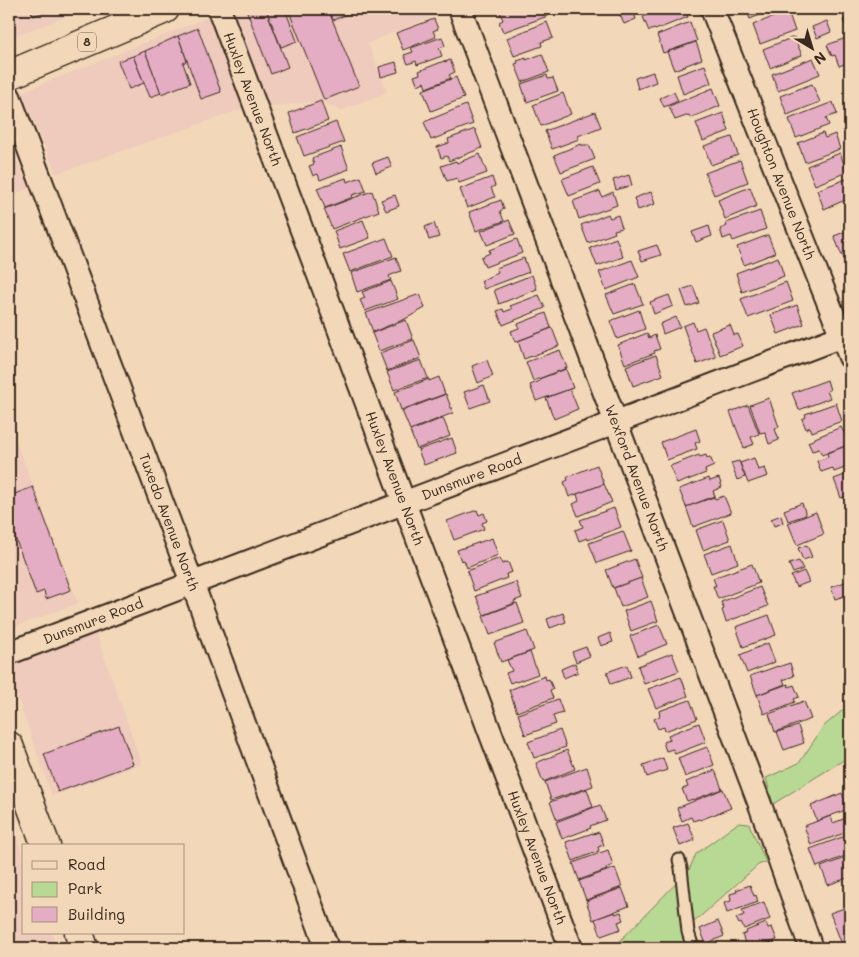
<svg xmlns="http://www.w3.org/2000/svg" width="859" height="957" font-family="Mali,sans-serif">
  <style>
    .built { fill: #eecbbc }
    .green { fill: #b8d993; stroke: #7a8258 }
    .building { fill: #e4adc3; stroke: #3b2a1e }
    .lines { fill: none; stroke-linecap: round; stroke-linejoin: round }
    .service-casing { stroke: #3b2a1e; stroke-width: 15 }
    .minor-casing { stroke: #3b2a1e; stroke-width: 26 }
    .secondary-casing { stroke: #3b2a1e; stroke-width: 31 }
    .primary-casing { stroke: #3b2a1e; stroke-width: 31 }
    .service { stroke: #f2d8b9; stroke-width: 11 }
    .minor { stroke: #f2d8b9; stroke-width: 22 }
    .secondary { stroke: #f2d8b9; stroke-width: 28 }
    .primary { stroke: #f2d8b9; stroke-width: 28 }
    .labels { text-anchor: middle; stroke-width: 4; stroke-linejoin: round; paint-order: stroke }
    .shield { fill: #f2d8b9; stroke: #725e4c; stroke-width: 1 }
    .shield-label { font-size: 12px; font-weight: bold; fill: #3b2a1e }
    .street-label { font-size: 14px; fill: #3b2a1e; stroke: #f2d8b9 }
  </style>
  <rect width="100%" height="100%" fill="#f2d8b9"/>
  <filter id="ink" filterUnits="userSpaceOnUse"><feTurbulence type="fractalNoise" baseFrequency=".02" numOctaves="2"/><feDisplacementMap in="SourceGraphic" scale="10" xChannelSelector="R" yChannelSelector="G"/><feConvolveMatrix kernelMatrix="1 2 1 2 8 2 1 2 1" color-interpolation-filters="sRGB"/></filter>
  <g filter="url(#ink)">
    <g class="built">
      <polygon points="9,9 87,9 9,38"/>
      <polygon points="229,9 451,9 368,43 387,92 340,111 321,101 240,110 56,174 22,92"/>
      <polygon points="9,143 30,188 9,196"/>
      <polygon points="9,423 78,603 9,629"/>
      <polygon points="96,633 142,764 52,796 9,673 9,664"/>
      <polygon points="9,817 24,857 24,933 52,933 57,948 9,948"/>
    </g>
    <g class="green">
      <polygon points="850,704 850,756 773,804 766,778 799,763 824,726"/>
      <polygon points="738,823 749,824 766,862 758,865 684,931 688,948 607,948 616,945 689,870 696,854"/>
    </g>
    <g class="building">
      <polygon points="30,9 53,9 33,16"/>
      <polygon points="246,9 266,9 288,67 271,74"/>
      <polygon points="266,9 285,9 297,41 281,47"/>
      <polygon points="288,9 328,9 359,86 324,100"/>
      <polygon points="328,9 357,9 358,10 333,20"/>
      <polygon points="511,9 546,9 548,16 503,32 499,22 503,20 500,13"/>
      <polygon points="653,9 684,9 688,17 655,30 654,29 649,31 643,17 649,14 647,11"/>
      <polygon points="746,9 775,9 750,19"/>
      <polygon points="633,10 636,19 624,24 620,15"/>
      <polygon points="788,11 795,31 760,44 753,25"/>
      <polygon points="850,17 850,35 849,36 843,20"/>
      <polygon points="434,19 438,29 433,31 436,37 403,50 396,33"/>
      <polygon points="827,21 831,32 817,38 812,27"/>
      <polygon points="547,22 553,38 541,42 542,46 514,56 507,38"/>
      <polygon points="690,22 697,41 663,53 657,35"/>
      <polygon points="198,28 221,92 201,99 178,36"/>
      <polygon points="178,36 187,61 183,63 190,83 161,94 145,51"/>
      <polygon points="442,37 445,46 439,48 442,56 417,65 416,61 408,64 404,55 413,52 411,48"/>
      <polygon points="794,37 802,55 770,68 763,49"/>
      <polygon points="846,38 850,50 850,62 839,66 835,55 832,56 827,45"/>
      <polygon points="696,42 702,59 674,70 667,52"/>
      <polygon points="145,51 161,93 150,97 133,56"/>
      <polygon points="542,54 549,72 522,82 515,64 518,63 517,61 526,58 526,60"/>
      <polygon points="133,56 144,83 129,89 118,61"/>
      <polygon points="813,58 820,74 778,91 772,74"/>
      <polygon points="450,60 455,72 449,75 451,78 426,88 424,82 418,85 414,76 420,74 419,71 444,61 445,62"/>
      <polygon points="396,62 398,72 381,77 379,67"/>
      <polygon points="705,65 711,83 683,94 677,75"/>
      <polygon points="653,72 656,82 638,89 635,78"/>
      <polygon points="547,75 548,79 553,78 558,91 527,102 521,84"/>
      <polygon points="456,77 464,98 431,111 423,90"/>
      <polygon points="812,84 820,102 787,115 780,96"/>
      <polygon points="713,88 720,106 690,118 689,115 675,120 669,106"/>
      <polygon points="674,92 678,101 664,107 660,98"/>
      <polygon points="563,93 571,114 541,126 533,105"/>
      <polygon points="321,101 328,121 295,133 289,113"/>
      <polygon points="833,102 837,114 826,118 829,125 796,138 789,119"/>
      <polygon points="466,105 473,124 431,140 424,122"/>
      <polygon points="595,112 601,127 578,136 579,139 552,149 545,131"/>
      <polygon points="723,113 729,131 703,141 696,123"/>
      <polygon points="336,122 344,142 304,156 297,137"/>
      <polygon points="475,129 482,148 449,161 447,156 441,158 437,147 449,143 448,139"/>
      <polygon points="823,133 825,138 835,134 840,149 805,162 798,143"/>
      <polygon points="732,137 738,155 711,165 704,146"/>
      <polygon points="581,144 581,145 589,145 595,159 561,172 554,155"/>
      <polygon points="341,147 349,169 320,180 318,174 313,176 309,166 314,164 312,158"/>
      <polygon points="840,153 847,172 815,185 807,166"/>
      <polygon points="480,154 487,173 459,183 457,178 447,181 441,166 456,161 457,163"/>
      <polygon points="388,157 392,167 376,173 372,163"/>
      <polygon points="740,160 748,182 714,195 705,173"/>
      <polygon points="593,167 600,184 569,196 562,179"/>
      <polygon points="629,175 632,185 616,190 613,180"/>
      <polygon points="361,177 366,191 352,195 353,197 325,208 317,188 346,178 347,182"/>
      <polygon points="492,177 495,186 491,188 495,197 467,208 460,189"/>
      <polygon points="849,178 850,198 824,209 817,190"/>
      <polygon points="750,187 757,206 725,219 718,200"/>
      <polygon points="372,191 379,211 332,229 324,209"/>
      <polygon points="600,191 602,197 613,192 617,205 579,219 573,201"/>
      <polygon points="651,192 655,204 638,210 634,198"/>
      <polygon points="395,195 399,206 386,211 381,200"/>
      <polygon points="501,200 504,209 500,211 504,221 476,231 469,212"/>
      <polygon points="760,211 766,229 733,241 731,236 723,239 720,229 727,226 726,223"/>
      <polygon points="608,214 610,218 618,215 622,228 614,230 615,233 588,243 581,225"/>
      <polygon points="363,220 370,238 340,249 334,231"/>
      <polygon points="509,220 515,234 487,245 481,231"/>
      <polygon points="434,223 439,237 429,240 425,227"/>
      <polygon points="709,226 712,236 696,242 692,232"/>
      <polygon points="850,230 850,252 842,256 834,236"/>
      <polygon points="768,235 775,253 744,265 737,247"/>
      <polygon points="386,238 393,256 350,272 343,254"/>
      <polygon points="616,238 623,257 597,266 590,248"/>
      <polygon points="517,239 522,253 485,267 481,257 490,253 489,250"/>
      <polygon points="657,245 661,255 642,261 638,251"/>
      <polygon points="396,257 401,271 389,276 391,280 357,292 351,273"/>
      <polygon points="778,257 784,276 742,292 736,273"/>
      <polygon points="850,257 850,278 843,259"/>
      <polygon points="524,258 529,272 484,289 481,281 498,272 496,268"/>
      <polygon points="632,260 639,277 606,290 599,272"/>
      <polygon points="532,275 537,289 499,304 494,290"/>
      <polygon points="391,281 398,299 365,311 360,300 365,298 362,292"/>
      <polygon points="786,282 793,301 748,318 741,299"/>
      <polygon points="635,284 643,304 614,314 606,295"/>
      <polygon points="693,286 699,303 687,307 681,290"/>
      <polygon points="420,294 425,308 405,319 373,332 366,313"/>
      <polygon points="539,295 545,308 503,325 497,311 503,309 504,312 512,309 510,306"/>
      <polygon points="669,295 673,306 654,314 650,302"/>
      <polygon points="797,305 804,324 778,334 771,315"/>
      <polygon points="639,310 645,329 617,339 610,321"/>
      <polygon points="546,313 551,328 515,342 511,331 519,328 518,324"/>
      <polygon points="676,317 680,327 663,334 660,324"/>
      <polygon points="406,320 413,339 379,351 372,333"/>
      <polygon points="693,322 696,330 704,327 716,357 697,364 683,326"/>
      <polygon points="730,325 734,335 738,334 743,346 720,355 711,332"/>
      <polygon points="552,328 559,346 524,359 518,341"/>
      <polygon points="647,333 649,338 655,335 660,349 654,351 655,353 625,364 618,345"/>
      <polygon points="414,340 421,358 387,371 380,353"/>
      <polygon points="560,350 567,368 533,381 526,362"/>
      <polygon points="656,355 663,375 633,386 626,366"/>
      <polygon points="421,360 428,378 394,390 387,372"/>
      <polygon points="487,360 493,376 478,383 472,366"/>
      <polygon points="566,369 573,388 536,401 530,385 540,381 539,379"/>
      <polygon points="439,377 445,394 401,410 395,392 429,379 429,381"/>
      <polygon points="827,380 830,390 827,391 830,398 799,410 792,393"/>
      <polygon points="484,385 490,401 470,408 464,392"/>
      <polygon points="570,389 578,409 554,419 546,398"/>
      <polygon points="446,394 453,413 410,430 402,411"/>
      <polygon points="769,398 779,427 775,429 779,440 769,444 765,432 760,433 750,405"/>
      <polygon points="836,403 842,421 812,432 810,427 806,429 802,419 806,417 805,414"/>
      <polygon points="748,405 759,434 751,437 754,444 744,448 730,412"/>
      <polygon points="443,418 450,436 417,449 410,431"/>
      <polygon points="841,427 850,444 822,455 819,449 812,451 808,442 815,439 815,438"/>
      <polygon points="696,429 700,441 695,443 697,449 667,460 661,442"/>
      <polygon points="452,438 457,453 424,465 418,450"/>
      <polygon points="849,445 850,466 834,472 833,468 821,472 817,461 828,457 827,453"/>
      <polygon points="699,455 700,457 706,455 707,458 710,457 714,466 705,470 706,473 677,484 670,466"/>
      <polygon points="754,458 758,470 765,468 768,476 748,483 740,463"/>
      <polygon points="739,461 745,477 737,480 731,463"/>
      <polygon points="597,465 604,484 569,497 564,482 568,480 567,477"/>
      <polygon points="850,473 850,495 841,498 834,479"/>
      <polygon points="709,478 710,481 719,478 722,487 713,491 715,496 686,507 679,489"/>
      <polygon points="604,484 612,502 578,516 573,504 579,501 577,494"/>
      <polygon points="33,487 71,590 46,599 44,591 36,594 9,521 9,504 11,503 9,496"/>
      <polygon points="724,496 731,513 693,527 686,507 714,497 715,499"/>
      <polygon points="802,503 806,515 788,521 784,510"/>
      <polygon points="850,503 850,526 848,526 843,511 849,509 847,504"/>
      <polygon points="614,508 621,527 588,540 587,538 579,541 575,530 583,527 580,520"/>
      <polygon points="477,510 479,515 484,513 487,521 482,523 484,529 454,540 447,521"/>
      <polygon points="816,512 824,534 797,545 788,523"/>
      <polygon points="781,515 783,523 774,526 771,519"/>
      <polygon points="723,520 730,540 703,550 696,530"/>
      <polygon points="623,531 631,551 597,563 589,543"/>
      <polygon points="492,538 498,555 467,568 464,560 461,561 457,550"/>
      <polygon points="732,544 738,563 711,573 704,554"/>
      <polygon points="807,545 812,557 803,560 798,548"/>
      <polygon points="500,558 502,564 508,562 512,572 506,574 507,578 474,591 467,571"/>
      <polygon points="635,559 642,578 613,588 606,570"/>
      <polygon points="799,561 803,569 793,573 789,564"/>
      <polygon points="752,564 759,583 718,599 713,586 716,586 713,578"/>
      <polygon points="804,571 809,582 796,587 791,576"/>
      <polygon points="641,578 648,597 621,607 614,588"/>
      <polygon points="848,581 850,594 835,599 831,587"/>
      <polygon points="516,582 522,598 514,601 515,603 484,615 476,596"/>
      <polygon points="760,587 768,606 726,622 722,610 724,609 721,602"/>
      <polygon points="651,601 658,621 631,631 624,611"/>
      <polygon points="517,603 524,623 490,635 483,616"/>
      <polygon points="563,613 566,622 550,628 547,619"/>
      <polygon points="769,615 776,635 743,647 736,627"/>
      <polygon points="659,625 667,644 638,656 630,636"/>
      <polygon points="527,631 534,650 501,662 494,643"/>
      <polygon points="610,633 613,642 601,646 598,638"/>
      <polygon points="768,643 775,662 747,673 740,655"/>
      <polygon points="586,647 590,656 576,662 572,652"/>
      <polygon points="530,652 538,674 516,682 515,681 510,683 506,673 512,671 507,660"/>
      <polygon points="672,653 679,671 644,684 638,666"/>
      <polygon points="575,663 578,672 564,678 561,669"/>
      <polygon points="790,663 794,676 783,680 785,684 757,695 750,676 778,666 778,667"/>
      <polygon points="627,665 631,677 611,684 607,672"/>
      <polygon points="545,676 546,680 549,679 553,689 550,690 553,698 517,712 509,690"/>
      <polygon points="681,677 688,696 656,708 648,689"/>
      <polygon points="788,684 789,687 794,685 799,697 794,699 795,702 764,714 757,695"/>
      <polygon points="558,699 563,713 553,716 556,724 525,735 518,714"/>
      <polygon points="690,700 697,719 665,731 664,727 658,729 654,719 660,716 659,711"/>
      <polygon points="804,701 811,719 775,732 769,714"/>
      <polygon points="699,723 706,742 675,754 673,749 666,751 663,742 670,740 668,735"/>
      <polygon points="119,726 133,764 58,792 44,754"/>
      <polygon points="798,726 804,743 784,750 777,732"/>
      <polygon points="560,730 566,747 534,758 528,742"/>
      <polygon points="707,747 714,765 685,777 678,758"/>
      <polygon points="567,750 575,769 543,782 536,763"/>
      <polygon points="663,758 667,770 647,777 643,765"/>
      <polygon points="587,767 593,786 551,800 545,782"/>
      <polygon points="715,770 722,789 693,800 693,799 687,801 682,789 688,787 686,782"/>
      <polygon points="587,789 593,807 557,820 550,802"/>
      <polygon points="723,789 731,808 700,820 699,819 693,821 691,817 682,821 677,808"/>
      <polygon points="842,793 848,809 817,821 811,806"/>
      <polygon points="600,805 606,820 590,826 591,828 562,839 556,822"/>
      <polygon points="831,816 833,823 846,818 850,831 811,845 804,826"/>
      <polygon points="688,823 695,840 680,846 673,828"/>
      <polygon points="599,832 604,845 598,847 599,851 573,861 566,842 593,833 593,834"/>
      <polygon points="848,835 850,840 850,854 817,867 810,849"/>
      <polygon points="608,850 613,865 606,868 607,870 579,880 573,863"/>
      <polygon points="850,856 850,877 828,885 821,867"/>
      <polygon points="615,868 622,887 586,900 579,881"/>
      <polygon points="750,885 754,896 756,895 758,902 727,913 724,903 731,901 730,894 737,892 736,890"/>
      <polygon points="622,888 629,906 593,920 586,901"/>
      <polygon points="764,902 770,919 744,929 741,923 739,924 736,918 744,915 742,910"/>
      <polygon points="850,906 850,944 843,947 830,913"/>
      <polygon points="615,912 615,914 621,912 624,920 618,922 621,929 601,936 595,919"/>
      <polygon points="718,921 724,936 706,944 700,929"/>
      <polygon points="766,923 768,928 772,927 777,940 755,948 752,947 747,948 742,935 747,933 746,931"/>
      <polygon points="774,942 777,948 757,948"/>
    </g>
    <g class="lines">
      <defs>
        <polyline id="service" points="679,860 681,868 688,932 693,948"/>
        <g id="minor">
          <path id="s1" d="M219 9 571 948"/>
          <path id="s2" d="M460 9 759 802 811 948"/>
          <path id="s3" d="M712 9 850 357"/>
          <path id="s4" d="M9 96 200 604 327 948"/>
          <path id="s5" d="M9 653 850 333"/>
        </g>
        <g id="secondary">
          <polyline points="9,746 46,846"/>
          <polyline points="79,933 84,948"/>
        </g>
        <polyline id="primary" points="9,75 165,9"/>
      </defs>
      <use href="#service" class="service-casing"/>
      <use href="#minor" class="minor-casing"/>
      <use href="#secondary" class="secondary-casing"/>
      <use href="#primary" class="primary-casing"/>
      <use href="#service" class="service"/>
      <use href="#minor" class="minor"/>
      <use href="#secondary" class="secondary"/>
      <use href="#primary" class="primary"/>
    </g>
  </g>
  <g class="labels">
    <rect class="shield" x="78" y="32.5" width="18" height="19" rx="4"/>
    <g class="shield-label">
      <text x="87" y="46">8</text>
    </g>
    <g class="street-label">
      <text dy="5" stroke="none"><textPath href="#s1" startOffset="96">Huxley Avenue North</textPath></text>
      <text dy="5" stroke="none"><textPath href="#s3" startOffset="188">Houghton Avenue North</textPath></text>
      <text dy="5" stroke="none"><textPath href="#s5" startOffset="495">Dunsmure Road</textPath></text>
      <text dy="5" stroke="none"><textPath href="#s2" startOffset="501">Wexford Avenue North</textPath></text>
      <text dy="5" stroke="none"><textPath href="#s1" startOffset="501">Huxley Avenue North</textPath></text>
      <text dy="5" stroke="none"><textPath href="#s4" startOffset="455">Tuxedo Avenue North</textPath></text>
      <text dy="5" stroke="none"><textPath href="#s5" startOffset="90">Dunsmure Road</textPath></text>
      <text dy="5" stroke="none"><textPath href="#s1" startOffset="906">Huxley Avenue North</textPath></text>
    </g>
  </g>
  <rect width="859" height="957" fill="none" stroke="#f2d8b9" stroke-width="30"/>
  <rect x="15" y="15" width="829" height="927" fill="none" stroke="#3b2a1e" stroke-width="2" filter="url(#ink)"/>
  <rect x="22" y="844" width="162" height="90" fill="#f2d8b9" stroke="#a9927b"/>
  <rect x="32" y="861" width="25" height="8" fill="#f2d8b9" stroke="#a9927b"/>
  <text x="68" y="870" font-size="15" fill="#3b2a1e">Road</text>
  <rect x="32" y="882" width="25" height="15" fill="#b8d993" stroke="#a9927b"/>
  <text x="68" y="894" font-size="15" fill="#3b2a1e">Park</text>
  <rect x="32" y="907" width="25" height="15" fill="#e4adc3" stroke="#a9927b"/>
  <text x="68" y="920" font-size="15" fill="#3b2a1e">Building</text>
  <g transform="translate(812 48) rotate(142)" stroke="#f2d8b9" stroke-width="4" paint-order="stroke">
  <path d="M0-4L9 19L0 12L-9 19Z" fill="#3b2a1e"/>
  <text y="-8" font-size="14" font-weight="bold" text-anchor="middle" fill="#3b2a1e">N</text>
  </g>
</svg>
